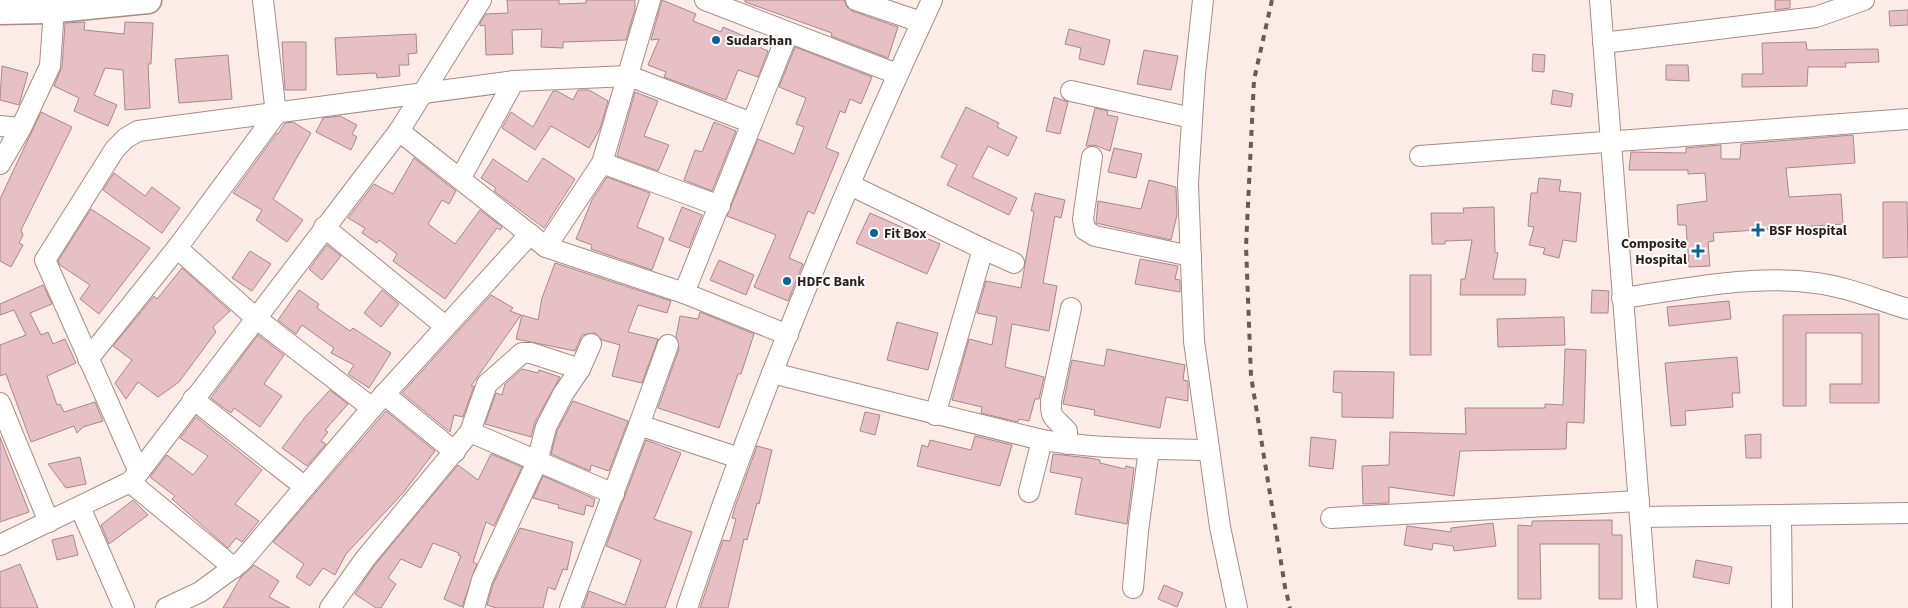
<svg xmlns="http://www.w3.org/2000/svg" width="1908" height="608" font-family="'Source Sans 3',sans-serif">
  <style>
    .building { fill: #e7c0c6; stroke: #ab878c }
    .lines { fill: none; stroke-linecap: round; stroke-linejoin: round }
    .minor-casing { stroke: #ad8b80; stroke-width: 22 }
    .major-casing { stroke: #ad8b80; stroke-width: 29 }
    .minor { stroke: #fff; stroke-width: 20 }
    .major { stroke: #fff; stroke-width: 26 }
    .rail { stroke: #695c57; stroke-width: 4; stroke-dasharray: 6 6; stroke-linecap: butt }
    .poi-dot { fill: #0d6394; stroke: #fff; stroke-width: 2 }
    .labels { text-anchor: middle; stroke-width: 4; stroke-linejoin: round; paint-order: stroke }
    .poi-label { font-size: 14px; font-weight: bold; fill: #2c1f1a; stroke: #fff; text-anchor: start }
  </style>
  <rect width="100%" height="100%" fill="#fbece7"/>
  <g class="building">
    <polygon points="507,0 559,0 559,4 586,3 586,0 635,0 635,9 626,40 563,42 563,48 541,47 542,29 512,30 513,54 486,55 485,25 480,26 480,23 486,14 508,13"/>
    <polygon points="662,0 696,14 693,21 721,32 723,27 763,44 761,48 768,51 758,77 738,70 726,100 664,77 666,72 648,65 659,39 651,40"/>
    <polygon points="745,0 844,0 847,7 852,11 898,27 888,58 831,36 832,33 745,2"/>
    <polygon points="1775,0 1790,0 1790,8 1775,10"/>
    <polygon points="1908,10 1908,25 1890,26 1889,11"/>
    <polygon points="85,22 84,30 124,34 125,22 153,23 151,64 148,64 150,108 125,110 123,70 105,68 94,95 117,105 108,126 74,111 79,98 54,86 62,67 65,23"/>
    <polygon points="1069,29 1110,40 1104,65 1079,59 1081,48 1065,44"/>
    <polygon points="416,34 417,53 408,54 409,65 399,65 400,76 377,78 376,73 337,75 335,38"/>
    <polygon points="282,42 306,42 306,90 285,90"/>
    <polygon points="1806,42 1807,50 1878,49 1879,62 1845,63 1846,67 1808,67 1807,86 1742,87 1742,74 1763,74 1762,43"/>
    <polygon points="795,47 872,77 861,104 850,99 845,113 840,111 826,148 839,153 814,214 808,211 789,258 803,264 788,301 754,287 776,235 727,216 758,139 794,154 804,127 796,124 806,98 779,87"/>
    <polygon points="1144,50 1178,56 1171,90 1137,84"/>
    <polygon points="1533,54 1545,55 1544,72 1532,71"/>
    <polygon points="228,55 232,99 179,103 175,59"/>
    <polygon points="1666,65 1688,65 1689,81 1666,80"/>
    <polygon points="2,66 28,73 19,105 0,100"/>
    <polygon points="578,90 589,90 608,101 600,129 589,148 551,126 535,150 502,128 511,112 533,127 553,91 557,91 573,100"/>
    <polygon points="1553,90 1573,94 1571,107 1551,104"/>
    <polygon points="635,92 658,101 644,136 669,145 658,171 617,156"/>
    <polygon points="1054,97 1068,102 1060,134 1046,131"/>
    <polygon points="966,107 999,123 997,127 1017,137 1008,156 988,146 972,177 1017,198 1009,215 947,185 957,165 941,157"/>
    <polygon points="1095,108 1108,111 1107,115 1118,117 1110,151 1094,145 1086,146"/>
    <polygon points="41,112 72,127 21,230 23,235 19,243 23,245 11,267 0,261 0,199"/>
    <polygon points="340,116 357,125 352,134 357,137 351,150 316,132 323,118"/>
    <polygon points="293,122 311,133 273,199 303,220 287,242 256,220 262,210 233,193 277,133 278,134 285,123"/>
    <polygon points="714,122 736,131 712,191 684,180 695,150 702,152"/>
    <polygon points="1853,135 1855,163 1786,168 1789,197 1841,194 1843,224 1713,233 1714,241 1708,242 1710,266 1689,267 1686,225 1678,225 1677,205 1707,201 1705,173 1688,174 1688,170 1629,170 1631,152 1686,153 1686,148 1721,145 1721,159 1740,159 1741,144"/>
    <polygon points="1114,148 1142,154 1136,178 1108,172"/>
    <polygon points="414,158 456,191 449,204 442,200 428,224 455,244 480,210 502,227 500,230 497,228 445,299 393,261 397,254 379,240 377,243 362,233 365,228 348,218 374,184 393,194"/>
    <polygon points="543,158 575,179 544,228 494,191 496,188 481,178 493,159 527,182"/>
    <polygon points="114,173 145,196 152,187 180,208 162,233 103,190"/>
    <polygon points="607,177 650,193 637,227 664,238 652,270 591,249 592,245 576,239 592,200"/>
    <polygon points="1539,178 1561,180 1559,191 1581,193 1576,242 1563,240 1559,258 1543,254 1545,248 1529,245 1534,227 1528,226 1531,193 1537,193"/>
    <polygon points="1149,180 1176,187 1177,215 1171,240 1096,223 1098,201 1141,209"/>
    <polygon points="1035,193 1065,200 1061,218 1055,216 1043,283 1057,286 1049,331 1012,324 1005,367 1044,377 1039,399 1035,399 1029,421 1019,419 1018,422 981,413 982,407 952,400 969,339 992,345 997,317 977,313 986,281 1021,288 1034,211 1031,211"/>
    <polygon points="1883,202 1907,202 1908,257 1883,258"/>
    <polygon points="682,207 702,215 689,248 669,240"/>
    <polygon points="1494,207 1495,252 1498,253 1493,279 1526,279 1525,295 1460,295 1461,279 1465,279 1472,240 1445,241 1445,244 1432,244 1431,213 1464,213 1463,208"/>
    <polygon points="91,209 150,248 99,314 80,299 90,285 60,265 58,261"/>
    <polygon points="870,213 940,244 927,274 856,243"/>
    <polygon points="327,245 341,256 322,280 309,269"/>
    <polygon points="250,251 271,264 252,291 232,278"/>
    <polygon points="1140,259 1178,266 1175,279 1180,280 1180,292 1135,284"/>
    <polygon points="719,260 754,275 746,295 710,280"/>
    <polygon points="555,263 671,301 667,313 638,305 628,332 658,339 642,383 612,376 620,345 602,340 595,333 582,335 575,351 516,339 522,315 538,320 542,298"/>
    <polygon points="182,268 230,311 213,327 216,332 179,382 158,397 138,382 126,399 115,383 132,360 113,346 154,296 157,299"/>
    <rect x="1410" y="275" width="21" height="80"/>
    <polygon points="43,285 52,304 30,313 41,335 48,332 53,344 65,339 76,363 47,376 57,405 60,404 64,412 95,402 103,421 83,427 77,433 74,426 31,442 6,374 0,376 0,345 26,335 14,310 0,315 0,304"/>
    <polygon points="299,290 319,304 317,308 350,331 353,328 391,353 369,388 348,374 354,365 331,353 334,348 302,325 296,334 278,320"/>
    <polygon points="382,290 399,304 381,327 364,313"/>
    <polygon points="1592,290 1609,291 1608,313 1591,313"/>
    <polygon points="491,295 513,308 510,311 521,315 471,386 474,386 463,417 454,415 450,432 402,393"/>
    <polygon points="1729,301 1731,319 1669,326 1667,307"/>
    <polygon points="700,312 754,334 741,374 738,374 719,428 658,408 679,349 676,337 680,316 698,319"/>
    <polygon points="1879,314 1879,403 1830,403 1830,384 1862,384 1862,333 1806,333 1806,406 1783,406 1783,315"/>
    <polygon points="1564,317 1565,345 1498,347 1497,319"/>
    <polygon points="897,322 938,333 928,370 887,360"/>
    <polygon points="258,335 284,355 264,384 282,396 260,427 234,408 231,413 211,398"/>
    <polygon points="1107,349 1185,365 1183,380 1188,381 1188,401 1166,397 1160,428 1094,415 1095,410 1063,404 1072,360 1104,366"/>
    <polygon points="1565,349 1586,350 1584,423 1567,422 1566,449 1460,451 1454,496 1389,487 1389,503 1363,504 1362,466 1389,465 1390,432 1466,434 1465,408 1545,408 1545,404 1563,405"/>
    <polygon points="1737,357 1740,393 1732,393 1733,407 1685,411 1686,425 1671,426 1665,363"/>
    <polygon points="522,369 538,373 539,370 560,377 535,422 531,437 485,424 496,393 502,395 505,384"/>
    <polygon points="1334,371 1394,372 1393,418 1342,417 1342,393 1333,392"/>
    <polygon points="330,390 348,404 325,430 328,432 321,441 326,444 307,466 282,448 306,416"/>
    <polygon points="573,401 628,421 609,471 591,465 590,471 551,454 557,431"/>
    <polygon points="386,411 435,451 403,493 346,554 335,575 323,568 310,586 296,577 304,564 273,542"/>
    <polygon points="865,412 880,415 875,435 860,431"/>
    <polygon points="196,417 262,470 235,504 259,521 242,542 236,538 228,548 172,499 175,496 150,477 167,455 193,475 208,456 180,438"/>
    <polygon points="1761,434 1761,458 1746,458 1745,435"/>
    <polygon points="975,436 1012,445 1000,486 917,466 922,445 928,447 930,440 971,450"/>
    <polygon points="0,437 29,512 0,522"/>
    <polygon points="1311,437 1336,440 1333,469 1309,466"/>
    <polygon points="646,440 681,453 654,519 692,532 665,608 583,608 589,591 625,605 641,560 606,546"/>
    <polygon points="757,446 772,450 759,504 757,503 747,540 744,539 728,608 700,608 723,540 730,541 736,519 732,518 735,507"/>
    <polygon points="491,454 522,467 494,526 486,522 473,562 477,564 462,607 444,599 461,556 458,555 459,553 433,543 421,568 401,559 388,578 396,584 381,608 376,608 355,594 374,566 458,465 478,480"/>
    <polygon points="1053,454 1090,458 1100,460 1100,463 1125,469 1126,466 1134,468 1127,524 1075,514 1082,478 1050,472"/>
    <polygon points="80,457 86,484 66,488 48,464"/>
    <polygon points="543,476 595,499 593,507 586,505 584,515 558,508 559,505 533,498"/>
    <polygon points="133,500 148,515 109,544 101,525"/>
    <polygon points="1612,520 1612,535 1622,535 1622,599 1599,599 1599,544 1540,544 1541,599 1518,599 1518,525 1532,526 1532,521"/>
    <polygon points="1493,523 1496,546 1454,551 1453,546 1433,543 1432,550 1404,545 1407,526 1451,532 1451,528"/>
    <polygon points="520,528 573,542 567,570 563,569 555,590 548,587 543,608 496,608 487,605 493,584"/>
    <polygon points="73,535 78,555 57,560 52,540"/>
    <polygon points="1696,560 1732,567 1729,584 1693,577"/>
    <polygon points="20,564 38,608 0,608 0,572"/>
    <polygon points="254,565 279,581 269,597 290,608 223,608 241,577"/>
    <polygon points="1164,585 1183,593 1177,607 1158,599"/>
  </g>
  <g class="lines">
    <defs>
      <g id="minor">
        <polyline points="705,0 897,74"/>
        <polyline points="856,0 921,22"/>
        <polyline points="1203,0 1195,74 1188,183 1194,341 1220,527 1237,608"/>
        <polyline points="1600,0 1647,608"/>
        <polyline points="1603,43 1816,17 1864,0"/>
        <polyline points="1071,91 1192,118"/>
        <polyline points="0,126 21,128"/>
        <polyline points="399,131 546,247 684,293 788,335"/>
        <polyline points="1420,156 1908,119"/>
        <polyline points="1092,157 1083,219 1085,230 1095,236 1191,256"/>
        <polyline points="602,163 720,206"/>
        <polyline points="0,164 21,128 50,66 54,9"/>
        <polyline points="460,179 514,81"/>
        <polyline points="850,185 983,249"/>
        <polyline points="324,227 445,326"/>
        <polyline points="546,247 602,163 650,0"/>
        <polyline points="177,248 276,114 263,0"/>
        <polyline points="684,293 788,33"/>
        <path d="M1622 298C1686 289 1752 274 1816 283 1848 287 1877 300 1908 309"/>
        <polyline points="88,359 177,248 257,319 372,408"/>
        <path d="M772 373 1042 440C1097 449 1154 449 1209 450"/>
        <polyline points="384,394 455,452"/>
        <polyline points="193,399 305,487"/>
        <polyline points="0,403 49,522"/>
        <polyline points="935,415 983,249 1014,263"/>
        <polyline points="639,425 668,345"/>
        <polyline points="470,432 487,384 522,353 531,353 580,369"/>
        <path d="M1067 444V431C1055 418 1050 419 1051 401L1071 308"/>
        <polyline points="139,472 45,260 115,149 126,138 138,131 514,81 629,76 752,123"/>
        <polyline points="130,482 234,568"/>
        <polyline points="1029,492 1042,440"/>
        <polyline points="80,507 124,608"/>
        <polyline points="1781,515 1782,608"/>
        <polyline points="1640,517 1908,513"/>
        <polyline points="1331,518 1639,501"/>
        <polyline points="0,545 130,482 139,472 399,131 481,0"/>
        <polyline points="1133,588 1138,531 1149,449"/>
        <polyline points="166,608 200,592 241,562 372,408 530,234"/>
        <polyline points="330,608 365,559 470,432 614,494"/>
        <polyline points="474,608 482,580 537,462 546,427 563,394 580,369 591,344"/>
        <polyline points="570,608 639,425 739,458"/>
        <path d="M687 608C756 401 840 198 932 0"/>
      </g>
      <polyline id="major" points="0,11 47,10 148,0"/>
    </defs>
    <use href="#minor" class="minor-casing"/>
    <use href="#major" class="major-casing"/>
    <use href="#minor" class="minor"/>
    <use href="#major" class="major"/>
    <polyline class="rail" points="1272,0 1254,80 1246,246 1251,376 1285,587 1290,608"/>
  </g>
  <g class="poi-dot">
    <circle cx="716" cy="40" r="5"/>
    <path d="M1755.5 222.5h5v5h5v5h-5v5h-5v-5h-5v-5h5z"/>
    <circle cx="874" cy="233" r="5"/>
    <path d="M1695.5 243.5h5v5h5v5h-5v5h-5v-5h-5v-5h5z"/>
    <circle cx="787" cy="281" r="5"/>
  </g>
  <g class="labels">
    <g class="poi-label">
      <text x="726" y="45">Sudarshan</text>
      <text x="1769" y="235">BSF Hospital</text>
      <text x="884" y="238">Fit Box</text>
      <text x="1687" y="248" text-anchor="end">Composite<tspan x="1687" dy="16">Hospital</tspan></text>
      <text x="797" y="286">HDFC Bank</text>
    </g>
  </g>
</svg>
